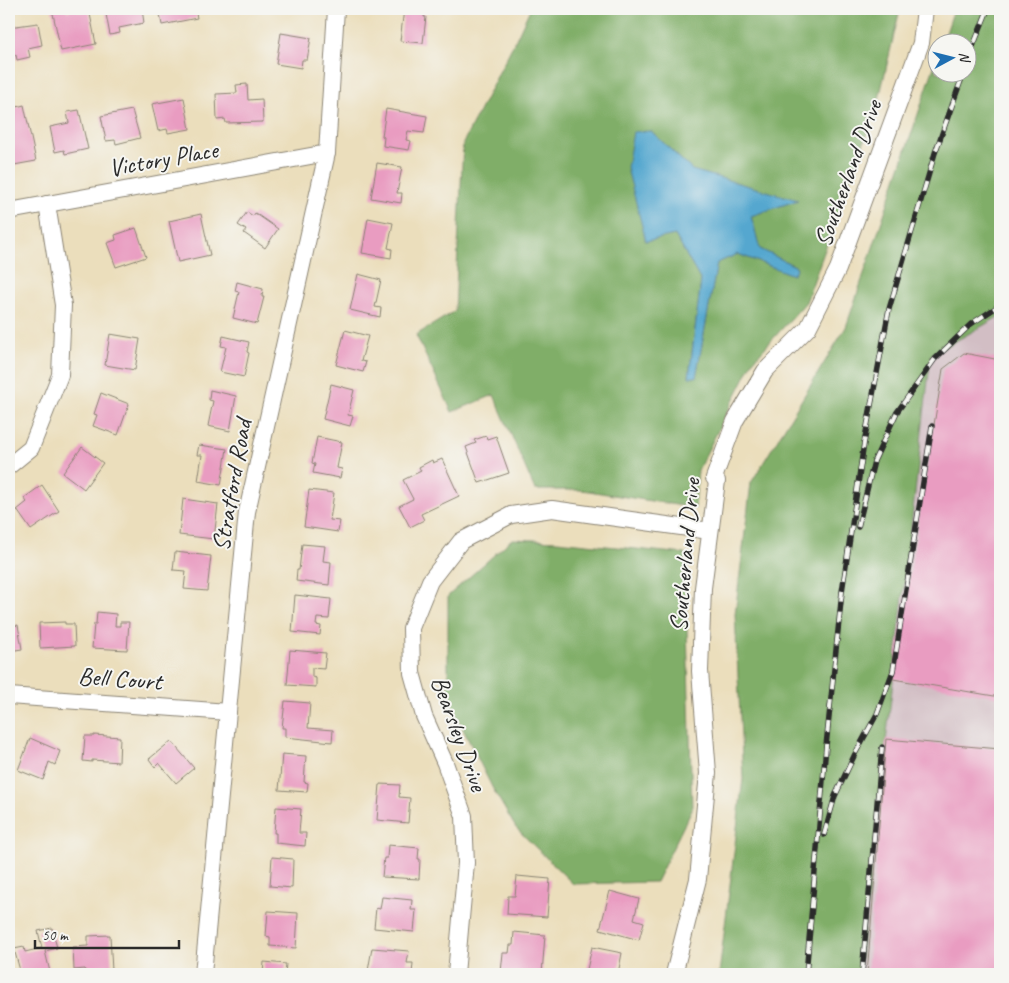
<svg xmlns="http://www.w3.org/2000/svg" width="1009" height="983" font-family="Caveat,sans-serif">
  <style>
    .industrial { fill: #d2bec4 }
    .forest { fill: #80ae67; stroke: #566c49; fill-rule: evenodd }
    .water { fill: #54a7cf; stroke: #40697d }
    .building { fill: #e99cc1 }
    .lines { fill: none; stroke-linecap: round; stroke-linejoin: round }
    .street-casing { stroke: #8b8474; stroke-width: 18 }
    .street { stroke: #fff; stroke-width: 16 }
    .rail-casing { stroke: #2b2b2b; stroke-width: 5.5 }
    .rail { stroke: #f6f6f2; stroke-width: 4; stroke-dasharray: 11; stroke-linecap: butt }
    .labels { text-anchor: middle; stroke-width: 4; stroke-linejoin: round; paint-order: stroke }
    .street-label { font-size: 25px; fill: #2b2b2b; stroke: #f6f6f2 }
  </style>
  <rect width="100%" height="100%" fill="#f6f6f2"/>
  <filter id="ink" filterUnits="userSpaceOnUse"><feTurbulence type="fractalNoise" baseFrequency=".02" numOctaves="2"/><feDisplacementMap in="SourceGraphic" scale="10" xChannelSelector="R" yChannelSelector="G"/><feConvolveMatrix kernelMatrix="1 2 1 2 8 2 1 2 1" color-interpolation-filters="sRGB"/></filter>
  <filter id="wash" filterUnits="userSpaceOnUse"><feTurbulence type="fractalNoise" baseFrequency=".0096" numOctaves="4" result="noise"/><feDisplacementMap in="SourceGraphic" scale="20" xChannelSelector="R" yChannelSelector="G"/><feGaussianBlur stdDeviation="1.12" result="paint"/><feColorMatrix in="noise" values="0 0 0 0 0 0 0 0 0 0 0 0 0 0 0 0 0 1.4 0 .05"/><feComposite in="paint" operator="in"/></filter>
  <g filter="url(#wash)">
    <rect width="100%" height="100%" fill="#ebdebc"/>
    <polygon class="industrial" points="1000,316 1000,974 859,974 931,355"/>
    <g class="forest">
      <path d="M530 9H900L878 103 806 302 753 361 698 470 695 508 582 490H535L494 395 452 412 416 335 455 311 463 143 516 39ZM651 131 692 170 797 200 751 216 760 249 797 267 793 275 738 254 717 263 696 377 689 376 701 281 675 235 645 241Z"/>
      <polygon points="954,9 1000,9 1000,316 931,355 859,974 719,974 743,779 735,614 751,483 846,327 936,61 936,72 966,72 966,42 943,42"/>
      <polygon points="512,539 557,541 685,554 692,809 656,882 573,884 516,828 493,789 448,699 448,596"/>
    </g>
    <polygon class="water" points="651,131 692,170 798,200 751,216 760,249 797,267 793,275 738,254 717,263 696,377 689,377 701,281 675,235 646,241 627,168 633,132"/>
    <g id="blocks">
      <g class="building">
        <polygon points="52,9 66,9 67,11 77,9 78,12 87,11 90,14 96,44 61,51"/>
        <polygon points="105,9 142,9 144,23 119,28 120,33 110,35"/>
        <polygon points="159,9 195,9 197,18 162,25"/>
        <polygon points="404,9 425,9 424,17 426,17 423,43 400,41"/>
        <polygon points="38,23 42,45 28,48 30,57 17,60 16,55 9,56 9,27"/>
        <polygon points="281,33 311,38 307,60 302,60 301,68 276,64"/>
        <polygon points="247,84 248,100 262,99 263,122 226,123 225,119 217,120 216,94 237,93 236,85"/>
        <polygon points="184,98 190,129 168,133 167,129 158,131 152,104"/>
        <polygon points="24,105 36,161 14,165 13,160 9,161 9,109"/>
        <polygon points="386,109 427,116 424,133 408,131 406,140 411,141 409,150 383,146 384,137 382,136"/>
        <polygon points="79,110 88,149 65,154 64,150 55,152 50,127 69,123 67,112"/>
        <polygon points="132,110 140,138 116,144 115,140 106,141 101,116"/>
        <polygon points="377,163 402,167 397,193 402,193 401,203 371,198"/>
        <polygon points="247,212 253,216 255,213 278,229 265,248 244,233 246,230 238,225"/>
        <polygon points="201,214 210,255 178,262 169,221"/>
        <polygon points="368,218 393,223 388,248 392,249 391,258 362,253"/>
        <polygon points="136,228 146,257 116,267 107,243 116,240 115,235"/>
        <polygon points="358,274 381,280 375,307 381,308 380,317 350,310"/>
        <polygon points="237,282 263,289 262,297 264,297 257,324 233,318 239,292 235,291"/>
        <polygon points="345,330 368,336 361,361 366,362 363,372 336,365"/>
        <polygon points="110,334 140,339 135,370 105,365"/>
        <polygon points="223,336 249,342 247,352 249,353 244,377 220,372 226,347 221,346"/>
        <polygon points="964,353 1000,360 1000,697 893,679 943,369"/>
        <polygon points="331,384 354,390 348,415 353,416 350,426 323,419"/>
        <polygon points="210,390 236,396 230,431 208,426 213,401 209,400"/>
        <polygon points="101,393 129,404 118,435 93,426 97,415 94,414"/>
        <polygon points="486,436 487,439 496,436 509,473 479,483 466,447 476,443 474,440"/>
        <polygon points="317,437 342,442 337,468 342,469 340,478 313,473 315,464 312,463"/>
        <polygon points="199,445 227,449 221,485 198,481 202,455 197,455"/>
        <polygon points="82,447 103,463 84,489 63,473"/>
        <polygon points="442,459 459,496 421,514 424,520 410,527 399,506 413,499 403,480 421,471 419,467 432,460 433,463"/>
        <polygon points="42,485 59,511 31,530 17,510 27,502 24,498"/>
        <polygon points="309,490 334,493 330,520 340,521 338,532 304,527"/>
        <polygon points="183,499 218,504 214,539 179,535"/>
        <polygon points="302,544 325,546 323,561 331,562 329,585 296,581 297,570 299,570"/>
        <polygon points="175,552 211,556 207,591 184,589 186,571 173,570"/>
        <polygon points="295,595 331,599 329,619 317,618 316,625 321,626 320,635 292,632"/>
        <polygon points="97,612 116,614 115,626 120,626 120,622 129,622 127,650 92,648 94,624 96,624"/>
        <polygon points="65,622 65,624 74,624 75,646 40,648 39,623"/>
        <polygon points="18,625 22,649 9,651 9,627"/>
        <polygon points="290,650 326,653 324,669 312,668 312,677 316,678 316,687 287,685"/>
        <polygon points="285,701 310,703 308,728 333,730 332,742 285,737 285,728 282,728"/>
        <polygon points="94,735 120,737 119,762 92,760 92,762 83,761 85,736 94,736"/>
        <polygon points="30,738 60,751 55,765 49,762 43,780 18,770"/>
        <polygon points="886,739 1000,749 1000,974 867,974"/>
        <polygon points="171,741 194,768 176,783 159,763 155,767 149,759"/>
        <polygon points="282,754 306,756 304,782 308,783 307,792 279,790"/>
        <polygon points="380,784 400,785 399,797 410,798 408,823 377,820"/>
        <polygon points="276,807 301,809 299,833 306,833 305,846 276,843 276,833 274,833"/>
        <polygon points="388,845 419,848 418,859 420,859 419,879 382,877 384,858 387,858"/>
        <polygon points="272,857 293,859 292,888 270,886"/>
        <polygon points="517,876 550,879 547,917 507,914 508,896 515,896"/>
        <polygon points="610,891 639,899 634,919 644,922 639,940 600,929"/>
        <polygon points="382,897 412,900 411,910 416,910 414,932 374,928 376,908 380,909"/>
        <polygon points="268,911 298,913 296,948 270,946 270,937 266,936"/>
        <polygon points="52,928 57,948 45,951 50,972 40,974 21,974 14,949 24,947 25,952 42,948 38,931"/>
        <polygon points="514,932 545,935 542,974 501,972 503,953 509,953 510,945 513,945"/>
        <polygon points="110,935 112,971 86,972 85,969 74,970 73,947 88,946 88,936"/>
        <polygon points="592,947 622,953 618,974 586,974"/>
        <polygon points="372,948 409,951 407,963 413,963 412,974 370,974 371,971 368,971"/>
        <polygon points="264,962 286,964 285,974 263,974"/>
      </g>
    </g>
  </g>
  <g filter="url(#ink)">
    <use href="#blocks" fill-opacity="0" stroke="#8b8474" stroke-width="1"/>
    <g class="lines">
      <defs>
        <g id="street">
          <polyline points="9,211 327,153"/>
          <polyline points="9,466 31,448 60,375 63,305 47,204"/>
          <polyline points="9,696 228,712"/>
          <polyline points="203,974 247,512 327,153 336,9"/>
          <polyline points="456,974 466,863 464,816 445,763 424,716 412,673 411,628 430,581 461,541 511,515 552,509 710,531"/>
          <polyline points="674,974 698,879 708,773 700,671 703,588 717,481 714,478 735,421 765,371 808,328 838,269 921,43 925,9"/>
        </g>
      </defs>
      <use href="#street" class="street-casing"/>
      <use href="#street" class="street"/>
      <defs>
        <g id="rail">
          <polyline points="966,64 988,9"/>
          <polyline points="858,527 874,461 897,412 935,359 971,324 1000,305"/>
          <polyline points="824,835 835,796 855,754 877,714 893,671 932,426"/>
          <polyline points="806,974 826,746 842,592 864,443 889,309 935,153 964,72"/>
          <polyline points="862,974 882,747"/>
        </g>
      </defs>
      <use href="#rail" class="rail-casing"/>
      <use href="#rail" class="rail"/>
    </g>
  </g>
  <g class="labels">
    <g class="street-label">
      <text transform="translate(163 158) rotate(-10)" y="9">Victory Place</text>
      <text transform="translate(847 173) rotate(-70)" y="9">Southerland Drive</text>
      <text transform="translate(231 485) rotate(-80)" y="9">Stratford Road</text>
      <text transform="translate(684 555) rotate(-85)" y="9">Southerland Drive</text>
      <text transform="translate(120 678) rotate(4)" y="9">Bell Court</text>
      <text transform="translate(460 733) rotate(70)" y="9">Bearsley Drive</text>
    </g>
  </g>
  <rect width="1009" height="983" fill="none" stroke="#f6f6f2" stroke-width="30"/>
  <g transform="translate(952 58) rotate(83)"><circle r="24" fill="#f6f6f2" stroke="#a5a5a2"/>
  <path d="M0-4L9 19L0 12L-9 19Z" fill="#1f6fb2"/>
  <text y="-8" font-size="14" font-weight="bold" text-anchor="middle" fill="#2b2b2b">N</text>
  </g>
  <path d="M35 940v8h144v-8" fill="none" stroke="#2b2b2b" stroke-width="2.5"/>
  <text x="42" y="940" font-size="15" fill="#2b2b2b" stroke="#f6f6f2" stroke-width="4" paint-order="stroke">50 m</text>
</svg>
